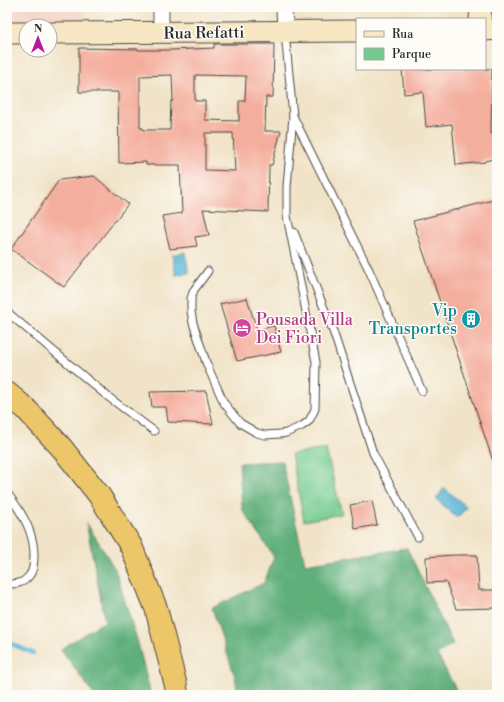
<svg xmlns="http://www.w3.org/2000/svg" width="504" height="702" font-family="'Libre Bodoni',serif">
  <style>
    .built { fill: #f6d1c5 }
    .green { fill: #74cb90; stroke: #507b5e }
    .forest { fill: #5faf7a; stroke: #456d52 }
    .water { fill: #56b4d5; stroke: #407080 }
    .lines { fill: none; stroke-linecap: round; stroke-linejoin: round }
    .stream { stroke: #56b4d5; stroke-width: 4.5 }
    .building { fill: #f4ae9d; fill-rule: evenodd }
    .lane-casing { stroke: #494742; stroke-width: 9 }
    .street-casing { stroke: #494742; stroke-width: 17 }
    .secondary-casing { stroke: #494742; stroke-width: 23 }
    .highway-casing { stroke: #494742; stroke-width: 24 }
    .lane { stroke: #fff; stroke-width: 7 }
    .street { stroke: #fff; stroke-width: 15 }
    .secondary { stroke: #f7e8c3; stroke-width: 21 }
    .highway { stroke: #ecc669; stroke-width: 22 }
    .labels { text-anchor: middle; stroke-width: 3; stroke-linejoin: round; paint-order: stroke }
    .street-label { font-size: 16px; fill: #2b2b2b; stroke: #fdfcf7 }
    .culture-label { font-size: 16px; fill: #0d838f; stroke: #fdfcf7; text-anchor: end }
    .hotel-label { font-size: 16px; fill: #b23c85; stroke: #fdfcf7; text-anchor: start }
  </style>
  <rect width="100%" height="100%" fill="#fdfcf7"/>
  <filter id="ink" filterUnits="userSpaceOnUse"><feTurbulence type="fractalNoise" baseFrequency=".025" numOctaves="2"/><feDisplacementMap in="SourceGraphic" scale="8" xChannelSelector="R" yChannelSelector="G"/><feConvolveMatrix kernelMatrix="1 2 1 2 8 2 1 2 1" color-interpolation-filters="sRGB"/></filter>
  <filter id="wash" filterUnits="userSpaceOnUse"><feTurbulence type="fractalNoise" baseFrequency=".012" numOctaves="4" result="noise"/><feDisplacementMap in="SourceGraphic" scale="16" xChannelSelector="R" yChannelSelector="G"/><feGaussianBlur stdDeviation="0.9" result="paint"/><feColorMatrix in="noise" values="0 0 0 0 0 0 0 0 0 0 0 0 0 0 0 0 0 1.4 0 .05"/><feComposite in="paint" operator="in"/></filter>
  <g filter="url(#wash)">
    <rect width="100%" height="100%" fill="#f1e3c7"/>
    <polygon class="built" points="7,7 85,7 85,29 50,26 7,27"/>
    <polygon class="green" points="326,449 342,514 304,521 291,454"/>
    <g class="forest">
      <polygon points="282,461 305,564 407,548 453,644 437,654 458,693 464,695 238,695 235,677 212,608 264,583 274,557 242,509 239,463"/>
      <polygon points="86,522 115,569 138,643 151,695 94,695 61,649 105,621"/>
    </g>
    <g class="water">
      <polygon points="185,252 189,273 176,275 172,255"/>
      <polygon points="444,488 467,507 457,518 436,499"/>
    </g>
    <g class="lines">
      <polyline class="stream" points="7,642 33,653"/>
    </g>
    <g id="blocks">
      <g class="building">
        <path d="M214 44H274L273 97H266L265 131H281L272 165H269L268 212 203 209 209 235 195 237 197 246 170 249 162 216 182 213 180 165H146V162L119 163 118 92H79V48L138 49V50H171L214 48ZM172 75 173 101H171L170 130H143V128H140V76ZM195 75 246 76 245 101H239V121L205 120V101H195ZM205 133H233L235 171 205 170Z"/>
        <polygon points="402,69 492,69 491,134 497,133 497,158 485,161 485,162 456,165 452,124 426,127 423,92 404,94"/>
        <polygon points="94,176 128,204 64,287 11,249 59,180"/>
        <polygon points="497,199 497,466 495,467 413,221"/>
        <polygon points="247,298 257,330 274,326 281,352 237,361 220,304"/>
        <polygon points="206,391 213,424 168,422 166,407 152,407 150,392"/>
        <polygon points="372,501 377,525 355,529 350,505"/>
        <polygon points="454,555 477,555 479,590 497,590 497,608 456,609 446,582 427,583 426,557"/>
      </g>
    </g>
  </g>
  <g filter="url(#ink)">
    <use href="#blocks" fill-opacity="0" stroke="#494742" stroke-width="1"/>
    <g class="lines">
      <defs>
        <g id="lane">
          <polyline points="285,33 293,116 369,270 422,391"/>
          <polyline points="294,232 333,331 373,453 418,537"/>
          <polyline points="208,271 194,290 191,298 191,311 193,323 207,365 224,403 240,423 257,433 265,435 280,434 286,433 302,426 309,421 315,409 316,362 287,216 287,187 293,116"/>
          <polyline points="7,312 107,396 154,431"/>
          <path d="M7 493C24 515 38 538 33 567 32 574 26 581 19 583 16 584 11 584 7 584"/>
        </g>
        <g id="street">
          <polyline points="161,7 161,33"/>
          <polyline points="284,7 285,31"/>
        </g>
        <g id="secondary">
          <polyline points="480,19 481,7"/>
          <polyline points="485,30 497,29"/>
          <polyline points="7,33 26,33"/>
          <polyline points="50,33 357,31"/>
        </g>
        <polyline id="highway" points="7,393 26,409 61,447 99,495 131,546 156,608 176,686 177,695"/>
      </defs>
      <use href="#lane" class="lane-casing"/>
      <use href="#street" class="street-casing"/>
      <use href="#secondary" class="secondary-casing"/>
      <use href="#highway" class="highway-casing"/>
      <use href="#lane" class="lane"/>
      <use href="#street" class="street"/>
      <use href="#secondary" class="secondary"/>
      <use href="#highway" class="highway"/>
    </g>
  </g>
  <defs>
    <symbol id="building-disc" viewBox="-11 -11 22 22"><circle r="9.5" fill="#0f9aa8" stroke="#fdfcf7"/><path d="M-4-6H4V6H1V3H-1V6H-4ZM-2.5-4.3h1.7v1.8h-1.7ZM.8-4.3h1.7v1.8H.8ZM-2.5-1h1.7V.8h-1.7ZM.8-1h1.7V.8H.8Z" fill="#fff"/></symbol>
    <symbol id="hotel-disc" viewBox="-11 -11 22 22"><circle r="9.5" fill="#d1479c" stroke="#fdfcf7"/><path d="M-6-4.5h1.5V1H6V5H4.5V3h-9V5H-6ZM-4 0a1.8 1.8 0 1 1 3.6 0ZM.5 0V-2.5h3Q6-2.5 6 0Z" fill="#fff"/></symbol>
  </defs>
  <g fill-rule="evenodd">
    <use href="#building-disc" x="460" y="308" width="22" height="22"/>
    <use href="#hotel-disc" x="231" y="317" width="22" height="22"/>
  </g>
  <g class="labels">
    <g class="street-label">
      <text transform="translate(204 32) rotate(-1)" y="6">Rua Refatti</text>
    </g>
    <g class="culture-label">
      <text x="457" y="316">Vip<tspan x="457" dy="18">Transportes</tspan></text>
    </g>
    <g class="hotel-label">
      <text x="256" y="325">Pousada Villa<tspan x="256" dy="18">Dei Fiori</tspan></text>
    </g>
  </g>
  <rect width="504" height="702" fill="none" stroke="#fdfcf7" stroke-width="24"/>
  <rect x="356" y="18" width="130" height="52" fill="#fdfcf7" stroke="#a9a8a5"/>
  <rect x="364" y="31" width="20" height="6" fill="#f7e8c3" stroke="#a9a8a5"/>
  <text x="392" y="38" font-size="12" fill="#2b2b2b">Rua</text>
  <rect x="364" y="48" width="20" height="12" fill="#74cb90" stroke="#a9a8a5"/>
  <text x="392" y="58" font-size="12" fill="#2b2b2b">Parque</text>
  <g transform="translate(38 38)"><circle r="19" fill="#fdfcf7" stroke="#a9a8a5"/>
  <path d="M0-3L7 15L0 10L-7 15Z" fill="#b5179e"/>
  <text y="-6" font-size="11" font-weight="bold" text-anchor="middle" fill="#2b2b2b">N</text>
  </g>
</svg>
